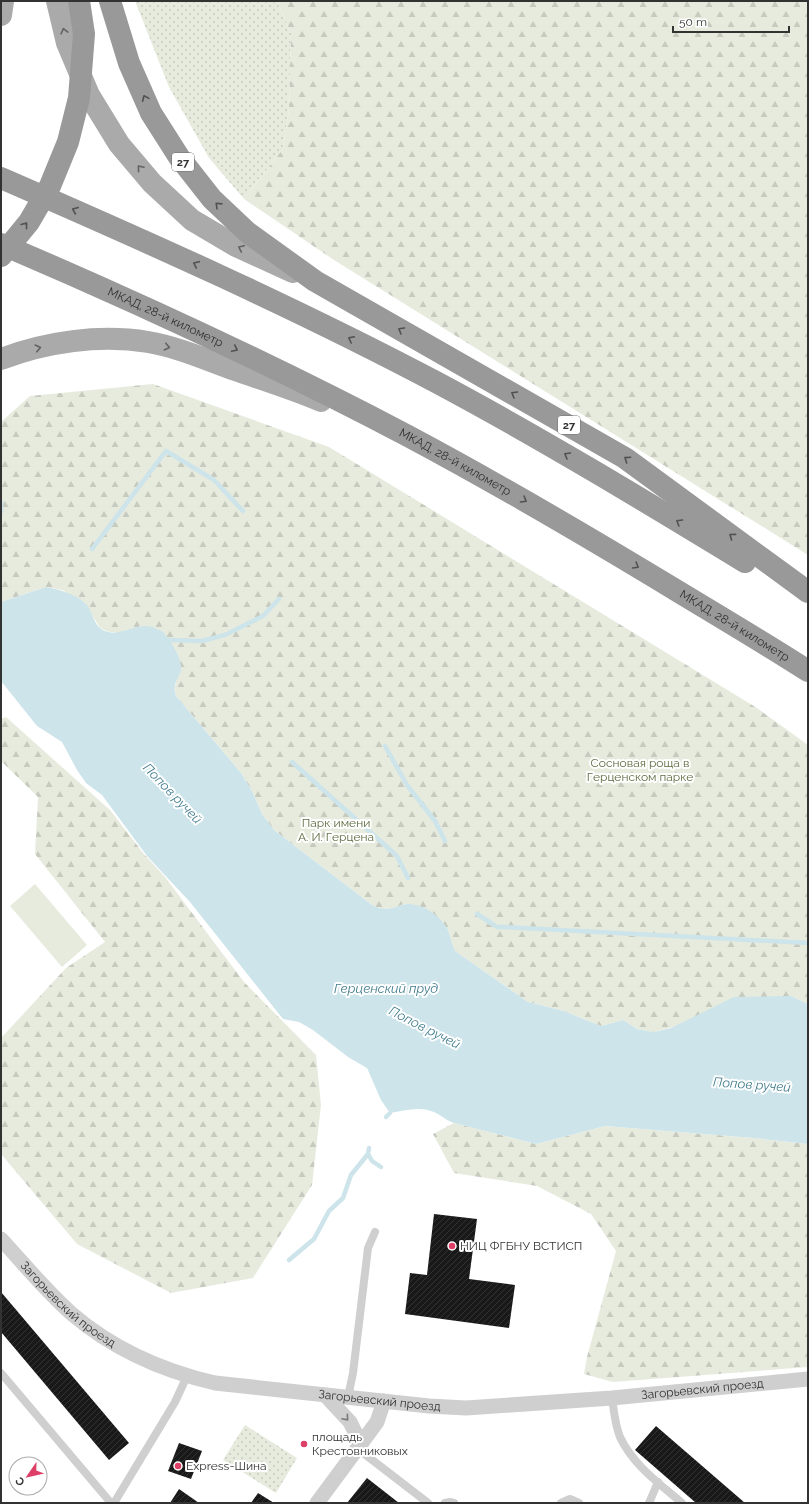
<svg xmlns="http://www.w3.org/2000/svg" width="809" height="1504" font-family="Raleway,sans-serif">
  <style>
    .grass { fill: url(#grass-dots) }
    .forest { fill: url(#forest-firs) }
    .garden { fill: #e7ebde }
    .water { fill: #cce4ea }
    .lines { fill: none; stroke-linecap: round; stroke-linejoin: round }
    .stream { stroke: #cce4ea; stroke-width: 4.5 }
    .building { fill: url(#building-hatch) }
    .lane { stroke: #cfcfcf; stroke-width: 8 }
    .street { stroke: #cfcfcf; stroke-width: 15 }
    .primary { stroke: #aaa; stroke-width: 22 }
    .highway { stroke: #999; stroke-width: 22 }
    .highway-bridge { stroke: #999; stroke-width: 22 }
    .oneway { stroke: #626262 }
    .oneway2 { stroke: #515151 }
    .oneway3 { stroke: #797979 }
    .poi-dot { fill: #de3f67; stroke: #fff; stroke-width: 1.5 }
    .labels { text-anchor: middle; stroke-width: 4; stroke-linejoin: round; paint-order: stroke }
    .shield { fill: #fff; stroke: #707070; stroke-width: 1 }
    .shield-label { font-size: 11px; font-weight: bold; fill: #323232 }
    .street-label { font-size: 12px; fill: #323232; stroke: #fff }
    .park-label { font-size: 12px; fill: #5d6c40; stroke: #fff }
    .poi-label { font-size: 12px; fill: #323232; stroke: #fff; text-anchor: start }
    .water-label { font-size: 13px; font-style: italic; fill: #407b8c; stroke: #fff }
  </style>
  <defs>
    <pattern id="grass-dots" width="8" height="8" patternUnits="userSpaceOnUse"><rect width="8" height="8" fill="#e7ebde"/><path d="M2 2h.1M6 6h.1" fill="none" stroke="#c7cabf" stroke-width="1.8" stroke-linecap="round"/></pattern>
    <pattern id="forest-firs" width="22" height="20" patternUnits="userSpaceOnUse"><rect width="22" height="20" fill="#e7ebde"/><path d="M5 1l3.5 6h-7zM16 11l3.5 6h-7z" fill="#c7cabf"/></pattern>
    <pattern id="building-hatch" width="6" height="6" patternUnits="userSpaceOnUse"><rect width="6" height="6" fill="#191919"/><path d="M-1 1l2-2M0 6l6-6M5 7l2-2" fill="none" stroke="#323232"/></pattern>
  </defs>
  <rect width="100%" height="100%" fill="#fff"/>
  <g class="grass">
    <polygon points="135,1 277,1 291,33 289,109 283,149 244,199 209,158 169,87"/>
    <polygon points="245,1425 297,1458 276,1493 223,1460"/>
  </g>
  <g class="forest">
    <polygon points="277,1 808,1 808,555 334,260 244,199 283,149 289,109 291,33"/>
    <path d="M153 384 329 447 757 708 808 745V1004L791 996 654 1032 637 1029 623 1020 601 1026 564 1011 528 1002 455 951 451 944 449 932 404 904C392 909 384 911 372 905L274 830 262 814 252 791 241 773 176 696C173 686 177 679 181 670L141 626 120 633 109 632 100 628 85 603 62 590 46 587 1 602V422L30 396Z"/>
    <polygon points="6,717 110,810 144,854 165,877 244,982 316,1055 321,1105 312,1185 253,1278 171,1293 77,1244 1,1154 1,1038 66,968 105,942 35,854 38,797 1,761 1,719"/>
    <polygon points="454,1123 536,1144 605,1126 754,1138 808,1144 808,1367 613,1382 584,1374 587,1357 616,1251 591,1214 537,1186 454,1173 433,1134"/>
  </g>
  <polygon class="garden" points="35,884 87,945 62,967 10,906"/>
  <path class="water" d="M46 587C57 589 76 594 85 603 92 609 93 623 101 629 119 640 134 622 152 627 155 628 160 630 163 632 170 640 183 659 181 670 178 681 172 683 176 696L241 773 252 791 262 814 274 830 372 905C385 911 389 909 402 905 419 900 444 917 449 933 451 939 452 945 455 951L528 1002 564 1011 601 1026 623 1020 637 1029 654 1032 671 1028 734 997 791 996 808 1004V1144L754 1138 605 1126 536 1144 454 1123C446 1120 445 1118 438 1114 424 1105 405 1110 390 1113L381 1100 367 1068 348 1057 313 1030 299 1022 283 1019 190 902 147 856 102 795 86 783 77 770 62 742 37 726 1 681V602Z"/>
  <g class="lines">
    <g class="stream">
      <polyline points="1,502 1,512"/>
      <polyline points="92,549 166,451 214,480 243,511"/>
      <polyline points="168,640 202,641 225,635 263,616 279,599"/>
      <polyline points="385,746 407,785 435,821 445,841"/>
      <polyline points="292,762 397,856 408,878"/>
      <polyline points="477,914 497,927 504,927 808,943"/>
      <polyline points="386,1117 390,1113"/>
      <polyline points="369,1148 368,1154 372,1161 381,1167"/>
      <polyline points="289,1260 314,1239 329,1211 343,1198 351,1175 368,1154"/>
    </g>
  </g>
  <g class="building">
    <polygon points="434,1214 477,1219 469,1279 515,1285 509,1328 405,1314 410,1273 427,1275"/>
    <polygon points="1,1292 129,1443 109,1460 1,1332"/>
    <polygon points="656,1426 745,1503 696,1503 635,1450"/>
    <polygon points="179,1443 202,1451 191,1479 168,1471"/>
    <polygon points="367,1478 399,1503 347,1503"/>
    <polygon points="179,1489 199,1503 170,1503"/>
    <polygon points="258,1493 274,1503 251,1503"/>
  </g>
  <g class="lines">
    <g class="lane">
      <polyline points="1,1373 111,1503"/>
      <polyline points="348,1397 353,1373 368,1248 375,1232"/>
      <path d="M612 1398C614 1411 615 1425 620 1437 633 1465 660 1484 682 1503"/>
      <polyline points="358,1449 428,1503"/>
      <polyline points="114,1503 175,1402 187,1376"/>
      <polyline points="445,1503 450,1502 454,1503"/>
      <polyline points="561,1503 570,1499 579,1503"/>
      <polyline points="649,1503 658,1482"/>
    </g>
    <g class="street">
      <path id="s1" d="M1 1239C24 1264 46 1291 72 1314 113 1349 163 1371 215 1383L429 1406 466 1408 612 1398 808 1379"/>
      <polyline points="325,1395 350,1422 361,1444"/>
      <polyline points="317,1503 377,1422 384,1401"/>
    </g>
    <g class="primary">
      <polyline points="57,1 67,43 89,95 119,144 152,183 192,220 236,246 293,272"/>
      <polyline points="1,15 3,1"/>
      <path d="M1 359C46 342 99 334 148 342 178 347 207 360 235 370 264 380 293 389 321 401"/>
    </g>
    <g class="highway">
      <polyline points="110,1 129,63 151,113 179,157 212,199 247,232 315,281 625,458 808,592"/>
      <path d="M1 178C148 242 294 307 436 382 541 438 643 500 745 562"/>
      <path id="s2" d="M1 244C139 303 275 366 408 436 500 485 590 538 679 592 722 618 766 644 808 671"/>
    </g>
    <polyline class="highway-bridge" points="1,256 29,222 50,186 68,142 79,98 84,34 79,1"/>
  </g>
  <defs><path id="oneway-chevron" d="M-2-3.5L2.5 0L-2 3.5" fill="none" stroke-width="1.6" stroke-linecap="round" stroke-linejoin="round"/></defs>
  <g class="oneway">
    <use href="#oneway-chevron" transform="translate(64 31) rotate(-104)"/>
    <use href="#oneway-chevron" transform="translate(140 168) rotate(-130)"/>
    <use href="#oneway-chevron" transform="translate(241 248) rotate(-155)"/>
    <use href="#oneway-chevron" transform="translate(167 347) rotate(13)"/>
    <use href="#oneway-chevron" transform="translate(38 348) rotate(-13)"/>
  </g>
  <g class="oneway2">
    <use href="#oneway-chevron" transform="translate(145 98) rotate(-114)"/>
    <use href="#oneway-chevron" transform="translate(218 205) rotate(-136)"/>
    <use href="#oneway-chevron" transform="translate(75 210) rotate(-157)"/>
    <use href="#oneway-chevron" transform="translate(25 225) rotate(-52)"/>
    <use href="#oneway-chevron" transform="translate(196 264) rotate(-155)"/>
    <use href="#oneway-chevron" transform="translate(401 330) rotate(-150)"/>
    <use href="#oneway-chevron" transform="translate(351 339) rotate(-153)"/>
    <use href="#oneway-chevron" transform="translate(235 349) rotate(25)"/>
    <use href="#oneway-chevron" transform="translate(514 394) rotate(-150)"/>
    <use href="#oneway-chevron" transform="translate(567 455) rotate(-150)"/>
    <use href="#oneway-chevron" transform="translate(627 459) rotate(-146)"/>
    <use href="#oneway-chevron" transform="translate(524 500) rotate(30)"/>
    <use href="#oneway-chevron" transform="translate(679 522) rotate(-149)"/>
    <use href="#oneway-chevron" transform="translate(732 536) rotate(-144)"/>
    <use href="#oneway-chevron" transform="translate(636 566) rotate(31)"/>
  </g>
  <use class="oneway3" href="#oneway-chevron" transform="translate(346 1418) rotate(49)"/>
  <g class="poi-dot">
    <circle cx="452" cy="1246" r="4"/>
    <circle cx="304" cy="1444" r="4"/>
    <circle cx="178" cy="1466" r="4"/>
  </g>
  <g class="labels">
    <g class="shield">
      <rect x="172" y="153" width="22" height="18" rx="3"/>
      <rect x="558" y="416" width="22" height="18" rx="3"/>
    </g>
    <g class="shield-label">
      <text x="183" y="166">27</text>
      <text x="569" y="429">27</text>
    </g>
    <g class="street-label">
      <text dy="4" stroke="none"><textPath href="#s2" startOffset="180">МКАД, 28-й километр</textPath></text>
      <text dy="4" stroke="none"><textPath href="#s2" startOffset="504">МКАД, 28-й километр</textPath></text>
      <text dy="4" stroke="none"><textPath href="#s2" startOffset="828">МКАД, 28-й километр</textPath></text>
      <text dy="4" stroke="none"><textPath href="#s1" startOffset="94">Загорьевский проезд</textPath></text>
      <text dy="4" stroke="none"><textPath href="#s1" startOffset="753">Загорьевский проезд</textPath></text>
      <text dy="4" stroke="none"><textPath href="#s1" startOffset="429">Загорьевский проезд</textPath></text>
    </g>
    <g class="park-label">
      <text x="640" y="767">Сосновая роща в<tspan x="640" dy="14">Герценском парке</tspan></text>
      <text x="336" y="827">Парк имени<tspan x="336" dy="14">А. И. Герцена</tspan></text>
    </g>
    <g class="poi-label">
      <text x="460" y="1250">НИЦ ФГБНУ ВСТИСП</text>
      <text x="312" y="1441">площадь<tspan x="312" dy="14">Крестовниковых</tspan></text>
      <text x="186" y="1470">Express-Шина</text>
    </g>
    <g class="water-label">
      <text transform="translate(173 793) rotate(46)" y="5">Попов ручей</text>
      <text x="386" y="993">Герценский пруд</text>
      <text transform="translate(425 1027) rotate(27)" y="5">Попов ручей</text>
      <text transform="translate(752 1084) rotate(4)" y="5">Попов ручей</text>
    </g>
  </g>
  <rect width="809" height="1504" fill="none" stroke="#323232" stroke-width="4"/>
  <g transform="translate(28 1476) rotate(236)"><circle r="19" fill="#ffffff" stroke="#adadad"/>
  <path d="M0-3L7 15L0 10L-7 15Z" fill="#de3f67"/>
  <text y="-6" font-size="11" font-weight="bold" text-anchor="middle" fill="#323232">С</text>
  </g>
  <path d="M673 26v6h116v-6" fill="none" stroke="#323232" stroke-width="2"/>
  <text x="679" y="26" font-size="12" fill="#323232" stroke="#ffffff" stroke-width="3" paint-order="stroke">50 m</text>
</svg>
